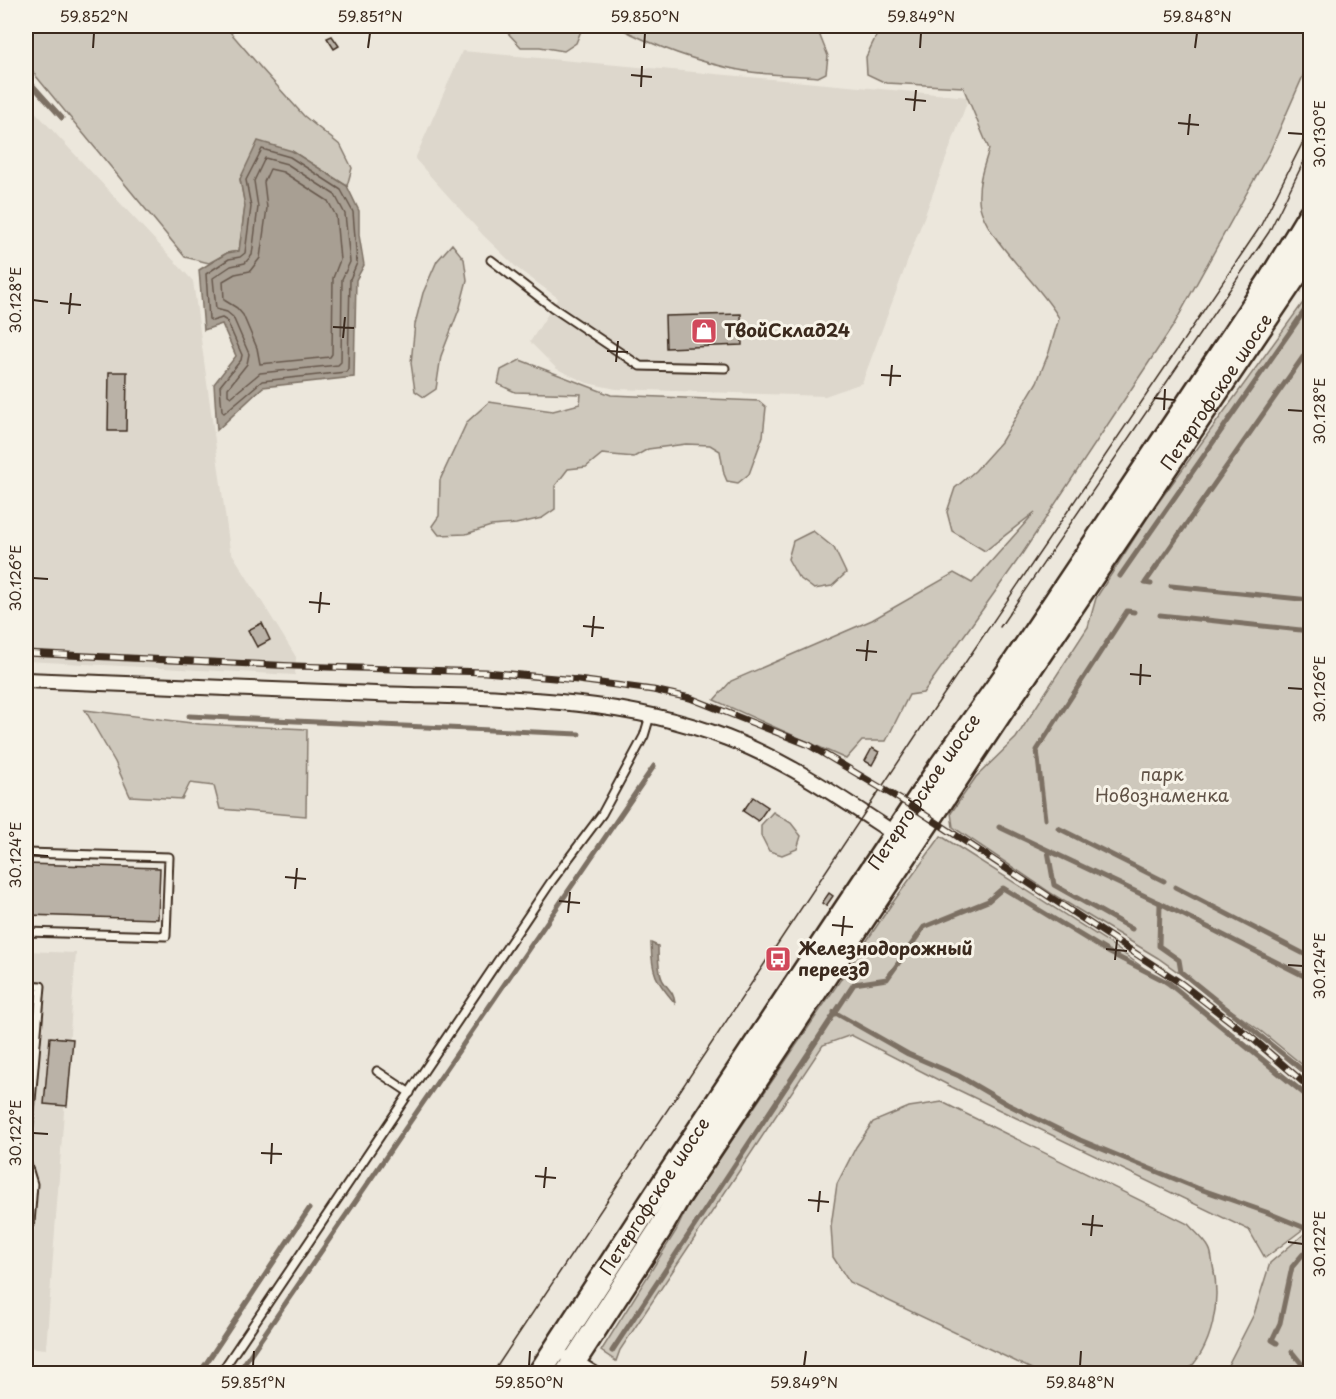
<svg xmlns="http://www.w3.org/2000/svg" width="1336" height="1399" font-family="'Playpen Sans',sans-serif">
  <style>
    .built { fill: #ddd7cc }
    .green { fill: #cec8bc; stroke: #84796d; stroke-width: 1.5 }
    .water { fill: #a89f93; stroke: #7c7064; stroke-width: 1.5 }
    .lines { fill: none; stroke-linecap: round; stroke-linejoin: round }
    .shore { stroke: #67594d; stroke-width: 1.5 }
    .stream { stroke: #7c7064; stroke-width: 5 }
    .building { fill: #bab2a7; stroke: #3b2a1e; stroke-width: 1.5 }
    .service-casing { stroke: #3b2a1e; stroke-width: 11 }
    .minor-casing { stroke: #3b2a1e; stroke-width: 18 }
    .primary-casing { stroke: #3b2a1e; stroke-width: 27 }
    .service { stroke: #f7f3e8; stroke-width: 7 }
    .minor { stroke: #f7f3e8; stroke-width: 14 }
    .primary { stroke: #f7f3e8; stroke-width: 22 }
    .tram { stroke: #3b2a1e; stroke-width: 1.5 }
    .rail-casing { stroke: #3b2a1e; stroke-width: 7 }
    .rail { stroke: #f7f3e8; stroke-width: 4.5; stroke-dasharray: 14; stroke-linecap: butt }
    .ticks { fill: none; stroke: #3b2a1e; stroke-width: 2 }
    .labels { text-anchor: middle; stroke-width: 6; stroke-linejoin: round; paint-order: stroke }
    .poi-label { font-size: 18px; font-weight: bold; fill: #3b2a1e; stroke: #f7f3e8; text-anchor: start }
    .street-label { font-size: 18px; fill: #3b2a1e; stroke: #f7f3e8 }
    .park-label { font-size: 18px; fill: #605246; stroke: #f7f3e8 }
    .neatline { fill: none; stroke: #3b2a1e; stroke-width: 2 }
    .ticks-label { font-size: 15px; text-anchor: middle; fill: #3b2a1e }
  </style>
  <rect width="100%" height="100%" fill="#ece7dc"/>
  <filter id="ink" filterUnits="userSpaceOnUse"><feTurbulence type="fractalNoise" baseFrequency=".0167" numOctaves="2"/><feDisplacementMap in="SourceGraphic" scale="12" xChannelSelector="R" yChannelSelector="G"/><feConvolveMatrix kernelMatrix="1 2 1 2 8 2 1 2 1" color-interpolation-filters="sRGB"/></filter>
  <g filter="url(#ink)">
    <g class="built">
      <polygon points="462,51 969,97 862,383 825,396 616,389 587,383 557,369 530,342 558,298 517,268 483,235 415,159"/>
      <polygon points="26,102 193,281 230,550 296,657 295,675 26,661"/>
      <polygon points="26,951 76,953 46,1349 26,1347"/>
    </g>
    <g class="green">
      <polygon points="26,26 225,26 261,68 304,116 341,146 352,168 347,186 292,151 240,179 245,206 239,251 227,253 209,263 185,257 26,64"/>
      <polygon points="506,26 583,26 576,43 564,51 540,47 521,47 506,31"/>
      <path d="M616 26H816L828 56 826 73 818 77C792 75 764 75 739 70 697 62 654 46 616 26Z"/>
      <path d="M881 26H1310V60L1270 151 1173 326 1022 554 923 693 909 695 886 741H862L846 759 714 700 731 681 872 620 954 573 972 583 1035 512 985 551 952 531 947 512 955 488 975 471 1001 442 1037 382 1049 352 1059 318C1040 283 980 235 979 199 978 181 984 166 989 149L963 87 886 83 867 74 866 57Z"/>
      <polygon points="452,244 464,259 467,280 460,307 441,356 436,389 424,397 415,391 411,363 415,324 423,293 437,261"/>
      <polygon points="1310,293 1310,1071 1262,1032 1158,958 1054,895 953,827 951,813 976,777 1016,738 1088,627 1096,598 1150,514"/>
      <polygon points="520,360 611,395 759,401 766,407 763,436 749,474 738,483 727,481 724,474 720,451 710,445 686,444 648,449 634,457 602,454 586,467 568,469 555,486 555,509 542,518 516,524 491,526 466,534 439,535 432,526 439,516 440,480 467,422 489,402 553,411 580,404 581,394 515,392 498,384 501,370"/>
      <polygon points="813,531 834,548 846,573 832,586 814,589 798,577 788,559 793,541"/>
      <polygon points="85,710 200,724 307,729 306,816 220,809 214,786 190,783 182,799 130,796 115,762"/>
      <polygon points="773,812 791,823 801,836 797,849 782,855 769,851 761,835 761,825"/>
      <polygon points="941,836 1105,940 1170,987 1310,1101 1310,1224 1265,1258 1249,1230 952,1087 851,1035 823,1045 620,1350 616,1361 601,1351 676,1231 689,1204 891,905"/>
      <path d="M942 1102 1188 1224C1194 1231 1205 1240 1209 1248 1212 1253 1212 1261 1213 1266 1221 1302 1213 1348 1185 1373H1040L849 1282 833 1257 831 1226 837 1184 856 1147 873 1122 909 1107Z"/>
      <polygon points="1310,1229 1310,1373 1224,1373 1254,1314 1270,1263"/>
    </g>
    <g class="water">
      <polygon points="258,141 292,151 347,186 359,211 359,235 364,265 356,280 354,377 263,387 217,430 214,384 236,356 222,324 204,330 199,270 227,253 239,251 245,206 240,179"/>
      <path d="M651 943 658 946C658 957 658 972 663 981 669 991 673 990 675 1003 655 980 652 974 651 943Z"/>
    </g>
    <g class="lines">
      <g class="shore">
        <polygon points="262,149 290,157 341,190 353,212 357,263 350,279 348,369 346,372 262,381 224,413 222,411 220,386 241,360 242,355 227,321 222,318 212,321 209,319 206,274 229,259 240,257 245,253 251,207 246,180"/>
        <polygon points="265,158 287,164 335,195 345,214 350,262 342,279 341,362 338,365 260,373 231,397 228,395 228,388 247,364 249,354 233,317 227,312 216,309 213,278 231,266 245,263 252,255 258,207 254,181"/>
        <polygon points="270,169 283,172 328,201 336,216 340,260 333,278 332,354 330,357 260,364 257,348 243,315 237,308 224,300 223,281 235,274 250,271 260,258 267,208 264,182"/>
      </g>
      <g class="stream">
        <polyline points="26,78 62,118"/>
        <polyline points="1120,576 1310,303"/>
        <polyline points="1151,584 1145,583 1310,347"/>
        <polyline points="1171,586 1310,600"/>
        <polyline points="1160,615 1310,631"/>
        <polyline points="189,716 579,734"/>
        <polyline points="1045,819 1037,750 1127,611 1134,612"/>
        <polyline points="999,827 1160,903 1310,979"/>
        <polyline points="1058,828 1164,881"/>
        <polyline points="1048,851 1054,885 1132,929"/>
        <polyline points="1175,887 1310,957"/>
        <polyline points="1160,903 1159,946 1179,960 1181,972 1310,1076"/>
        <polyline points="834,1012 908,1054 959,1076 1007,1104 1080,1140 1197,1188 1266,1212 1310,1230"/>
        <polyline points="1277,1343 1272,1340 1280,1323 1292,1267 1310,1246"/>
        <polyline points="612,1351 854,984 887,979 924,927 988,901 1003,888 1110,953 1169,983 1310,1098"/>
        <polyline points="1292,1352 1310,1374"/>
        <polyline points="199,1374 309,1209"/>
        <polyline points="237,1374 654,766"/>
      </g>
    </g>
    <g class="building">
      <polygon points="332,36 339,46 334,49 327,38"/>
      <polygon points="741,314 742,345 666,348 665,316"/>
      <polygon points="109,372 127,372 126,431 108,431"/>
      <polygon points="262,623 270,640 257,647 248,630"/>
      <polygon points="872,748 879,752 872,765 865,761"/>
      <polygon points="753,797 768,807 758,821 743,811"/>
      <polygon points="26,864 160,868 158,919 26,915"/>
      <polygon points="829,893 833,896 826,906 822,903"/>
      <polygon points="50,1037 73,1039 67,1106 44,1104"/>
    </g>
    <g class="lines">
      <defs>
        <g id="service">
          <polyline points="491,260 552,307 640,366 725,368"/>
          <polyline points="26,853 169,857 166,936 26,932"/>
          <polyline points="26,985 41,986 26,1158"/>
          <polyline points="377,1071 410,1093"/>
          <polyline points="26,1161 33,1184 30,1223 26,1223"/>
          <polyline points="220,1374 551,882 602,814 644,736 650,716"/>
        </g>
        <g id="minor">
          <path d="M26 680C142 685 259 690 376 694 494 698 616 695 727 738 790 762 845 801 901 838"/>
          <polyline points="568,1358 594,1374"/>
        </g>
        <g id="primary">
          <path id="s1" d="M539 1374 656 1194 940 767 1008 672 1100 535 1270 280 1310 214"/>
          <path id="s2" d="M566 1374 659 1231 678 1198 1003 709 1310 254"/>
        </g>
      </defs>
      <use href="#service" class="service-casing"/>
      <use href="#minor" class="minor-casing"/>
      <use href="#primary" class="primary-casing"/>
      <use href="#service" class="service"/>
      <use href="#minor" class="minor"/>
      <use href="#primary" class="primary"/>
      <g class="tram">
        <polyline points="1000,627 1269,232 1310,149"/>
        <polyline points="492,1374 923,725 1260,227 1310,128"/>
      </g>
      <defs>
        <polyline id="rail" points="26,653 295,666 485,672 578,680 653,690 690,698 809,745 913,807 1182,984 1252,1038 1310,1088"/>
      </defs>
      <use href="#rail" class="rail-casing"/>
      <use href="#rail" class="rail"/>
    </g>
  </g>
  <path class="ticks" d="M93 48 94 33M368 48 370 33M644 48 645 33M920 48 921 33M1195 48 1197 33M631 75 652 77M641 87 642 66M905 99 926 101M914 111 916 90M1178 123 1199 125M1288 133 1303 134M1188 135 1190 114M33 300 48 302M60 303 81 305M69 314 71 293M333 327 354 328M343 338 345 317M607 351 628 352M616 362 618 341M881 375 901 376M890 386 892 365M1154 398 1175 400M1164 410 1165 389M1288 410 1303 411M33 578 48 579M309 602 330 604M319 613 321 592M583 626 604 628M592 637 594 616M856 650 877 652M866 661 868 640M1130 674 1151 676M1140 685 1141 664M1288 688 1303 689M33 855 48 856M285 877 306 879M295 889 297 868M559 901 580 903M568 913 570 892M832 925 853 927M842 936 844 916M1106 949 1127 951M1115 960 1117 940M1288 965 1303 966M33 1133 48 1134M261 1153 282 1154M271 1164 272 1143M535 1176 556 1178M544 1188 546 1167M808 1200 829 1202M818 1212 820 1191M1082 1224 1103 1226M1091 1236 1093 1215M1288 1242 1303 1244M253 1366 254 1351M529 1366 530 1351M804 1366 806 1351M1080 1366 1081 1351"/>
  <defs>
    <symbol id="shop-square" viewBox="-11 -11 22 22"><rect x="-9" y="-9" width="18" height="18" rx="4" fill="#d1495b" stroke="#f7f3e8"/><path d="M-5-2.5h2.3a2.7 3.5 0 0 1 5.4 0H5L5.5 6h-11ZM-1.5-2.5h3a1.5 2.3 0 0 0-3 0Z" fill="#fff"/></symbol>
    <symbol id="bus-square" viewBox="-11 -11 22 22"><rect x="-9" y="-9" width="18" height="18" rx="4" fill="#d1495b" stroke="#f7f3e8"/><path d="M-5-6H5V4H4V6H2V4H-2V6H-4V4H-5ZM-3.5-4V0h7V-4ZM-3.5 1.2v1.5H-2V1.2ZM2 1.2v1.5H3.5V1.2Z" fill="#fff"/></symbol>
  </defs>
  <g fill-rule="evenodd">
    <use href="#shop-square" x="689" y="316" width="30" height="30"/>
    <use href="#bus-square" x="763" y="944" width="30" height="30"/>
  </g>
  <g class="labels">
    <g class="poi-label">
      <text x="724" y="337">ТвойСклад24</text>
      <text x="798" y="955">Железнодорожный<tspan x="798" dy="21">переезд</tspan></text>
    </g>
    <g class="street-label">
      <text dy="6" stroke="none"><textPath href="#s2" startOffset="1178">Петергофское шоссе</textPath></text>
      <text dy="6" stroke="none"><textPath href="#s1" startOffset="698">Петергофское шоссе</textPath></text>
      <text dy="6" stroke="none"><textPath href="#s1" startOffset="212">Петергофское шоссе</textPath></text>
    </g>
    <g class="park-label">
      <text x="1162" y="781">парк<tspan x="1162" dy="21">Новознаменка</tspan></text>
    </g>
  </g>
  <rect width="1336" height="1399" fill="none" stroke="#f7f3e8" stroke-width="66"/>
  <rect x="33" y="33" width="1270" height="1333" class="neatline"/>
  <g class="ticks-label">
    <text x="94" y="22">59.852°N</text>
    <text x="370" y="22">59.851°N</text>
    <text x="645" y="22">59.850°N</text>
    <text x="921" y="22">59.849°N</text>
    <text x="1197" y="22">59.848°N</text>
    <text transform="translate(1320 134) rotate(-90)" y="5">30.130°E</text>
    <text transform="translate(16 300) rotate(-90)" y="5">30.128°E</text>
    <text transform="translate(1320 411) rotate(-90)" y="5">30.128°E</text>
    <text transform="translate(16 578) rotate(-90)" y="5">30.126°E</text>
    <text transform="translate(1320 689) rotate(-90)" y="5">30.126°E</text>
    <text transform="translate(16 855) rotate(-90)" y="5">30.124°E</text>
    <text transform="translate(1320 966) rotate(-90)" y="5">30.124°E</text>
    <text transform="translate(16 1133) rotate(-90)" y="5">30.122°E</text>
    <text transform="translate(1320 1244) rotate(-90)" y="5">30.122°E</text>
    <text x="253" y="1388">59.851°N</text>
    <text x="529" y="1388">59.850°N</text>
    <text x="804" y="1388">59.849°N</text>
    <text x="1080" y="1388">59.848°N</text>
  </g>
</svg>
